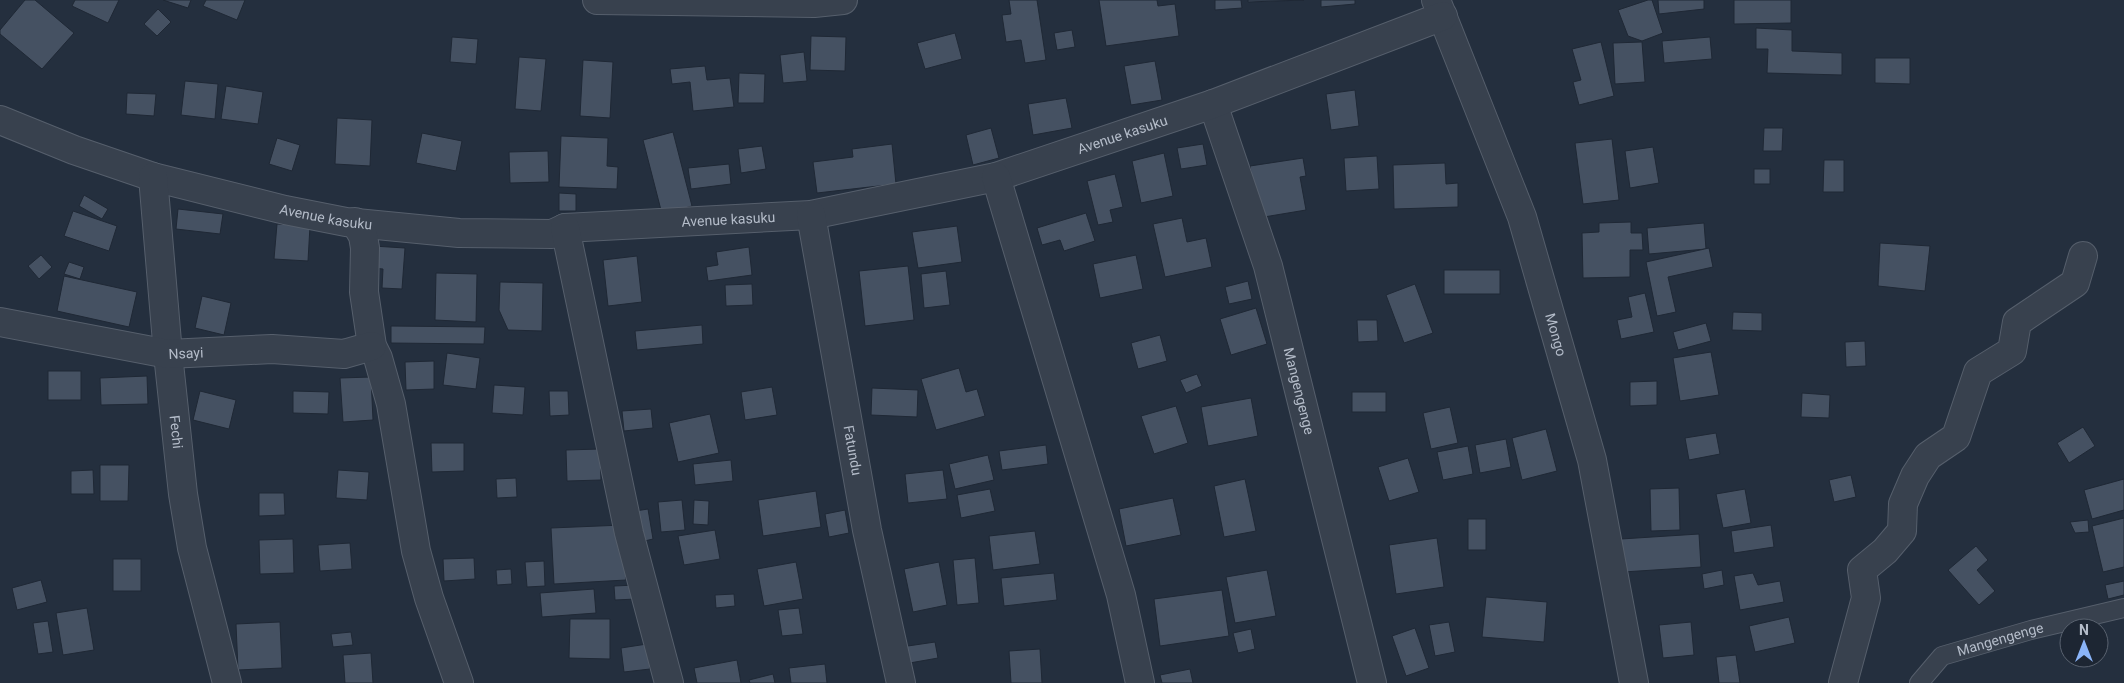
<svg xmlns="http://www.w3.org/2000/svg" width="2124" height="683" font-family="Roboto,sans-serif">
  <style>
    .building { fill: #455162; stroke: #1f2835 }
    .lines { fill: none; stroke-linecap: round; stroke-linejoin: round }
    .lane-casing { stroke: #565f6c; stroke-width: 20 }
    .street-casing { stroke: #565f6c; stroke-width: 30 }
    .lane { stroke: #38414e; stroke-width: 18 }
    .street { stroke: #38414e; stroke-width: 28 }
    .labels { text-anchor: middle; stroke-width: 4.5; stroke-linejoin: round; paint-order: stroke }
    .street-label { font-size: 14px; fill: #b4bcc9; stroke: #1d2633 }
  </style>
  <rect width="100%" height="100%" fill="#242f3e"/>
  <g class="building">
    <polygon points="25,0 35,0 74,33 42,69 0,34 0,30"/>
    <polygon points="75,0 119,0 108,23 72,6"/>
    <polygon points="163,0 191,0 188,8"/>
    <polygon points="206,0 245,0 237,20 203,6"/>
    <polygon points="1009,0 1037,0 1046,60 1025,63 1021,40 1006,42 1002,15 1011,14"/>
    <polygon points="1099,0 1157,0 1158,6 1175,4 1179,36 1106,46"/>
    <polygon points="1215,0 1241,0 1242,8 1215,10"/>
    <polygon points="1248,0 1304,0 1248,2"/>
    <polygon points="1321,0 1355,0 1355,4 1321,7"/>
    <polygon points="1648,0 1652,0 1663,33 1642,41 1628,36 1618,10"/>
    <polygon points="1658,0 1704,0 1704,9 1659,14"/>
    <polygon points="1734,0 1791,0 1791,23 1734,24"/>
    <polygon points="158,9 171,22 157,36 144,24"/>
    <polygon points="1756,28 1792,30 1792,51 1842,53 1842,75 1767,73 1768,49 1756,49"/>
    <polygon points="1072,30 1075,47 1057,50 1054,33"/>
    <polygon points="955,33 962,59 925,69 917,43"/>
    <polygon points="811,36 846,37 845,71 810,70"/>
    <polygon points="452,37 478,39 476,64 450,62"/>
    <polygon points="1710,37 1712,59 1664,63 1662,41"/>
    <polygon points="1601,42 1614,96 1579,105 1573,82 1581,80 1572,49"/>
    <polygon points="1642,42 1645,82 1615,84 1613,43"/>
    <polygon points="804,52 807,81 783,83 780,55"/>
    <polygon points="519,57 546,59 541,111 515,109"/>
    <polygon points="1875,58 1910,58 1910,84 1875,83"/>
    <polygon points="583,60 613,62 610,118 580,116"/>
    <polygon points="1155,61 1162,100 1131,105 1124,66"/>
    <polygon points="705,66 707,80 730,78 734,107 693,111 690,82 672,84 670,69"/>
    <polygon points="739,73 765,74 764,103 738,103"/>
    <polygon points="185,81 218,84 215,119 181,115"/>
    <polygon points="226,86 263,92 258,124 221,119"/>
    <polygon points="1355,90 1359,126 1331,130 1326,94"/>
    <polygon points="127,93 156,94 154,116 126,114"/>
    <polygon points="1066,98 1072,128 1033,135 1028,104"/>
    <polygon points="337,118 372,120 370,166 335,164"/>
    <polygon points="991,128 999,158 973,165 966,135"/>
    <polygon points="1764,128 1783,128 1782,151 1763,151"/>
    <polygon points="673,132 692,206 662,214 643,140"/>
    <polygon points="422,133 462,141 456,171 416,163"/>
    <polygon points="561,136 608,138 607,166 618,167 617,189 559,187"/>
    <polygon points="277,138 300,145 292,171 269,164"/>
    <polygon points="1612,139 1619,200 1583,204 1575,143"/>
    <polygon points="892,144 896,184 817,193 813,162 853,157 852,149"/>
    <polygon points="1203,144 1207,165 1181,169 1177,148"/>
    <polygon points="762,146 766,169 741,173 738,149"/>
    <polygon points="1653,147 1659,183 1630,188 1625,151"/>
    <polygon points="548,151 549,182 510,183 509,152"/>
    <polygon points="1164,153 1173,196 1141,203 1132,161"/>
    <polygon points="1377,156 1379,189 1346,191 1344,158"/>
    <polygon points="1303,158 1306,176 1300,177 1306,210 1258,218 1250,166"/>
    <polygon points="1824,160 1844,160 1844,192 1823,192"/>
    <polygon points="1445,163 1446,184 1458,183 1458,207 1394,209 1393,165"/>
    <polygon points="729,164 731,184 691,189 688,168"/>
    <rect x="1754" y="169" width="16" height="15"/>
    <polygon points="1115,174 1123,207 1110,210 1113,222 1098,225 1087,181"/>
    <polygon points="559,193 576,194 576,211 559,211"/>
    <polygon points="84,195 108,209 102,219 79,206"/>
    <polygon points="178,209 223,214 220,234 176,229"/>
    <polygon points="73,211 117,226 109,251 64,236"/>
    <polygon points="1086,213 1095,241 1064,251 1060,240 1042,245 1037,228"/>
    <polygon points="1182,218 1187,242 1206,238 1212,267 1165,277 1153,224"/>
    <polygon points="1631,222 1631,233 1642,233 1643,250 1630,250 1630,277 1583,278 1582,233 1599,232 1599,223"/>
    <polygon points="1704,223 1706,249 1649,254 1647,228"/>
    <polygon points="277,224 310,226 308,261 274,259"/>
    <polygon points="957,226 962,262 918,268 912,232"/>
    <polygon points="1880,243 1930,246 1925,291 1878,286"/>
    <polygon points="373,246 405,248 402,289 382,288 383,269 372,268"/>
    <polygon points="749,247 752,275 708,281 706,267 718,265 716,252"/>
    <polygon points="1709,248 1713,267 1668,277 1676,312 1657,316 1646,262"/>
    <polygon points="41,255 52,267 39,279 28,266"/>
    <polygon points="1136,255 1143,289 1100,298 1093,264"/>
    <polygon points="637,256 642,302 608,306 603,260"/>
    <polygon points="69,262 84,267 80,279 64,274"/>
    <polygon points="908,266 914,320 865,326 859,271"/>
    <rect x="1444" y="270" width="56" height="24"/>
    <polygon points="946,271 950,305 924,308 921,274"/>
    <polygon points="436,273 477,274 476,322 435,320"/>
    <polygon points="64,276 137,292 129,327 57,311"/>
    <polygon points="1248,281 1252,299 1229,304 1225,287"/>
    <polygon points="500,282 543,283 542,331 508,330 499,310"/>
    <polygon points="752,284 753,305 726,306 725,285"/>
    <polygon points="1415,284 1433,333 1404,343 1386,295"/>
    <polygon points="1645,293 1654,332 1621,339 1617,320 1632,317 1628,297"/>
    <polygon points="202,296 231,303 224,335 195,328"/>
    <polygon points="1256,308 1267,344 1231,355 1220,319"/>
    <polygon points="1733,312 1762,313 1762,331 1732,330"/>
    <polygon points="1357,320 1377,320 1378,341 1358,342"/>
    <polygon points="1706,323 1711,341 1678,350 1673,332"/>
    <polygon points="702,325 703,344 637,350 635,331"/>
    <polygon points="391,326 485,327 484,344 391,343"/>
    <polygon points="1160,335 1167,361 1138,369 1131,343"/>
    <polygon points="1865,341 1866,366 1846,367 1845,342"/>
    <polygon points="1711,352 1719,395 1680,401 1673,358"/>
    <polygon points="447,353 480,358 476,389 443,385"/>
    <polygon points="434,361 434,389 406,390 405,362"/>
    <polygon points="959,368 966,392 977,389 985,416 936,430 921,379"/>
    <rect x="48" y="371" width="33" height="29"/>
    <polygon points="1197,374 1202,386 1186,393 1180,380"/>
    <polygon points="147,376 148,404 101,405 100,378"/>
    <polygon points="371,377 373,420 343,422 340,378"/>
    <polygon points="1657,381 1657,405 1630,406 1630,382"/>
    <polygon points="494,385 525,387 523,415 492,413"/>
    <polygon points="772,387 777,415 745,420 741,392"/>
    <polygon points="872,388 918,390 917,417 871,415"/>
    <polygon points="200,391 236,400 229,429 193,420"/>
    <polygon points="293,391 329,392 328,414 293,413"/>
    <polygon points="549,391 568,391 569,415 550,416"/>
    <rect x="1352" y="392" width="34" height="20"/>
    <polygon points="1802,393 1830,395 1829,418 1801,417"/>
    <polygon points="1251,398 1258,436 1208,446 1201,407"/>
    <polygon points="1176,406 1188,443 1154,454 1141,416"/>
    <polygon points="1450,407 1458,443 1431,449 1423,413"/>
    <polygon points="651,409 653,428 624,431 622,411"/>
    <polygon points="710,414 719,453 678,462 669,423"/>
    <polygon points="2083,427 2095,446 2069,463 2057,443"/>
    <polygon points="1546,429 1557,471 1522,480 1512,438"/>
    <polygon points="1716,433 1720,454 1689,460 1685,438"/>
    <polygon points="1506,439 1511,467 1480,473 1475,445"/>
    <polygon points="431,443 464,443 464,471 432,472"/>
    <polygon points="1046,445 1048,464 1002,470 999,451"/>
    <polygon points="1468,446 1473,474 1443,480 1437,452"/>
    <polygon points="600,449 601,480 567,481 566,450"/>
    <polygon points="988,455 994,480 955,489 949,464"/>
    <polygon points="1408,458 1419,492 1389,501 1378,467"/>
    <polygon points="731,460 733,481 695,485 693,464"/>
    <polygon points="100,465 129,465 128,501 100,501"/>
    <polygon points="93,470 94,494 71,494 71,471"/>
    <polygon points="338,470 369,472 367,500 336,498"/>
    <polygon points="943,470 947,499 908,503 905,474"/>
    <polygon points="1851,475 1856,497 1834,502 1829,480"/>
    <polygon points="516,478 517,497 497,498 496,479"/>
    <polygon points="1245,479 1256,531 1224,537 1214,486"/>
    <polygon points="2124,479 2124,510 2092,519 2084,490"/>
    <polygon points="1679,488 1680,530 1651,531 1650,489"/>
    <polygon points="990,489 995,511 961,518 957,495"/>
    <polygon points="1745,489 1751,523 1723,528 1716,494"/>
    <polygon points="816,491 821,527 763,536 758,500"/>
    <polygon points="259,493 284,493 285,515 259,516"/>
    <polygon points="1173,498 1181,535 1126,546 1119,509"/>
    <polygon points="682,500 685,530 661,532 658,502"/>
    <polygon points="694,500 709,501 708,525 693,524"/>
    <polygon points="648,509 653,539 636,543 629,512"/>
    <polygon points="845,510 849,533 829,537 825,514"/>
    <polygon points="2124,518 2124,567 2103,572 2092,526"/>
    <rect x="1468" y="519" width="18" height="31"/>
    <polygon points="2088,520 2089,532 2075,533 2070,522"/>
    <polygon points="623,525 626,580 554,584 551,528"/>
    <polygon points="1771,525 1774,547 1734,553 1731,531"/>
    <polygon points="715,530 720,559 684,565 678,536"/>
    <polygon points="1035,531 1040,564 993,570 989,536"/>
    <polygon points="1699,534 1701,567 1623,572 1621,539"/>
    <polygon points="1437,538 1444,587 1396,594 1389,545"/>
    <polygon points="293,539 294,573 260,574 259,540"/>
    <polygon points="350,543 352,569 320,571 318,545"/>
    <polygon points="1976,546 1988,560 1977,570 1995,591 1979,605 1948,570"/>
    <polygon points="474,558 475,579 444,581 443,559"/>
    <polygon points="975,558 979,603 957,605 953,560"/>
    <rect x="113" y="559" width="28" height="32"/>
    <polygon points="544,561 545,586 527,587 525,562"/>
    <polygon points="796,562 803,599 764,606 757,569"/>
    <polygon points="939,562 947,605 913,612 904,569"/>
    <polygon points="511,569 512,584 497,585 496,570"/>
    <polygon points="1267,570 1276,616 1235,623 1226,577"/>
    <polygon points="1722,570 1724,585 1704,589 1702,574"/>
    <polygon points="1054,573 1057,600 1004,606 1001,578"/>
    <polygon points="1753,573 1758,585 1780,581 1784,602 1740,610 1734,576"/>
    <polygon points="41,580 47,602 17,610 12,588"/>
    <polygon points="2124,581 2124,595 2108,599 2105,585"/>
    <polygon points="636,585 636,599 615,600 614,586"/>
    <polygon points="594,589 596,613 542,617 540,593"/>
    <polygon points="1222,590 1229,636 1160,646 1154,599"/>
    <polygon points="734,594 735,606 716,608 715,595"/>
    <polygon points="1486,597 1547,602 1544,642 1482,637"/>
    <polygon points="87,608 94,650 63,655 56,613"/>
    <polygon points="799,608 803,634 782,636 778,610"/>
    <polygon points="1789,617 1795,643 1755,652 1749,626"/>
    <polygon points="570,619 610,619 610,659 569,658"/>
    <polygon points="48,621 53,652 38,654 33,623"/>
    <polygon points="280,622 282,668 238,670 236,624"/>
    <polygon points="1449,622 1455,652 1435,656 1429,625"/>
    <polygon points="1691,622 1694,655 1663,658 1659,625"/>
    <polygon points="1415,628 1429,668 1406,676 1392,636"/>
    <polygon points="1251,629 1255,649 1238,653 1233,633"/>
    <polygon points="351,632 353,645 333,647 331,634"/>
    <polygon points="935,642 938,658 904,664 901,647"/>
    <polygon points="647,644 650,669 624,672 621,648"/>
    <polygon points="1040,649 1042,683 1011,683 1009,651"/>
    <polygon points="371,653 373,683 345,683 343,655"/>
    <polygon points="1736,655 1740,683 1719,683 1716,657"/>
    <polygon points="737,660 741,683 697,683 694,668"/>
    <polygon points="825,664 827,683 791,683 789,668"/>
    <polygon points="1190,669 1193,683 1162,683 1160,675"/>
    <polygon points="773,674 775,683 750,683 749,680"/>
  </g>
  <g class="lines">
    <defs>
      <g id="lane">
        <path id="s1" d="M1919 683 1942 656 2031 630 2124 608"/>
      </g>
      <g id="street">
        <polyline points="597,0 814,3 843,0"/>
        <path id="s2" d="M1436 0 1522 217 1592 460 1634 683"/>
        <path id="s3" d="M1213 104 1268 266 1372 683"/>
        <path id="s4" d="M0 120 74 150 153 177 285 210 346 222 459 233 552 234 565 228 811 215 996 177 1213 104 1443 16"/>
        <path id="s5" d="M153 177 168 354 183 494 192 548 227 683"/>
        <polyline points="996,177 1121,595 1140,683"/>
        <path id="s6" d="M811 215 867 530 901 683"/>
        <polyline points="355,222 363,236 365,248 364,292 372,346 378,358 391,404 416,551 429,598 459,683"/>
        <polyline points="565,228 629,533 669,683"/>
        <path id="s7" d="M0 322 168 354 272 349 344 354 372 346"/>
        <polyline points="1843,683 1866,598 1862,570 1885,551 1902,531 1903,504 1915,476 1928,456 1956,437 1978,372 2012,351 2017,322 2075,283 2083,256"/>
      </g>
    </defs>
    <use href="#lane" class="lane-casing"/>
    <use href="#street" class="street-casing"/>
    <use href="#lane" class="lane"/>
    <use href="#street" class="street"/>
  </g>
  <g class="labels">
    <g class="street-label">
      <text dy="5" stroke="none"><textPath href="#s4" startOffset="1151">Avenue kasuku</textPath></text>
      <text dy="5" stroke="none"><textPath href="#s4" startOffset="341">Avenue kasuku</textPath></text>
      <text dy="5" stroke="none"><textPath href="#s4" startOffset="746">Avenue kasuku</textPath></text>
      <text dy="5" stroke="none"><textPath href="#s2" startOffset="356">Mongo</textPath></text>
      <text dy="5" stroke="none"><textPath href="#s7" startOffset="189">Nsayi</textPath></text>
      <text dy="5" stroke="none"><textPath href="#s3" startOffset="300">Mangengenge</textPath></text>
      <text dy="5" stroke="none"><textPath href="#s5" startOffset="256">Fechi</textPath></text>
      <text dy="5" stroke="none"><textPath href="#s6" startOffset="239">Fatundu</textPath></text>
      <text dy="5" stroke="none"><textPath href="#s1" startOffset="96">Mangengenge</textPath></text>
    </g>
  </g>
  <g transform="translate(2084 643)"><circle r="24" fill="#1d2633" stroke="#59626f"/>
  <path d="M0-4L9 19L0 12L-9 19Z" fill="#8ab4f8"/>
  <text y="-8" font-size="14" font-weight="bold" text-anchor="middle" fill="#b4bcc9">N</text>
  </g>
</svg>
